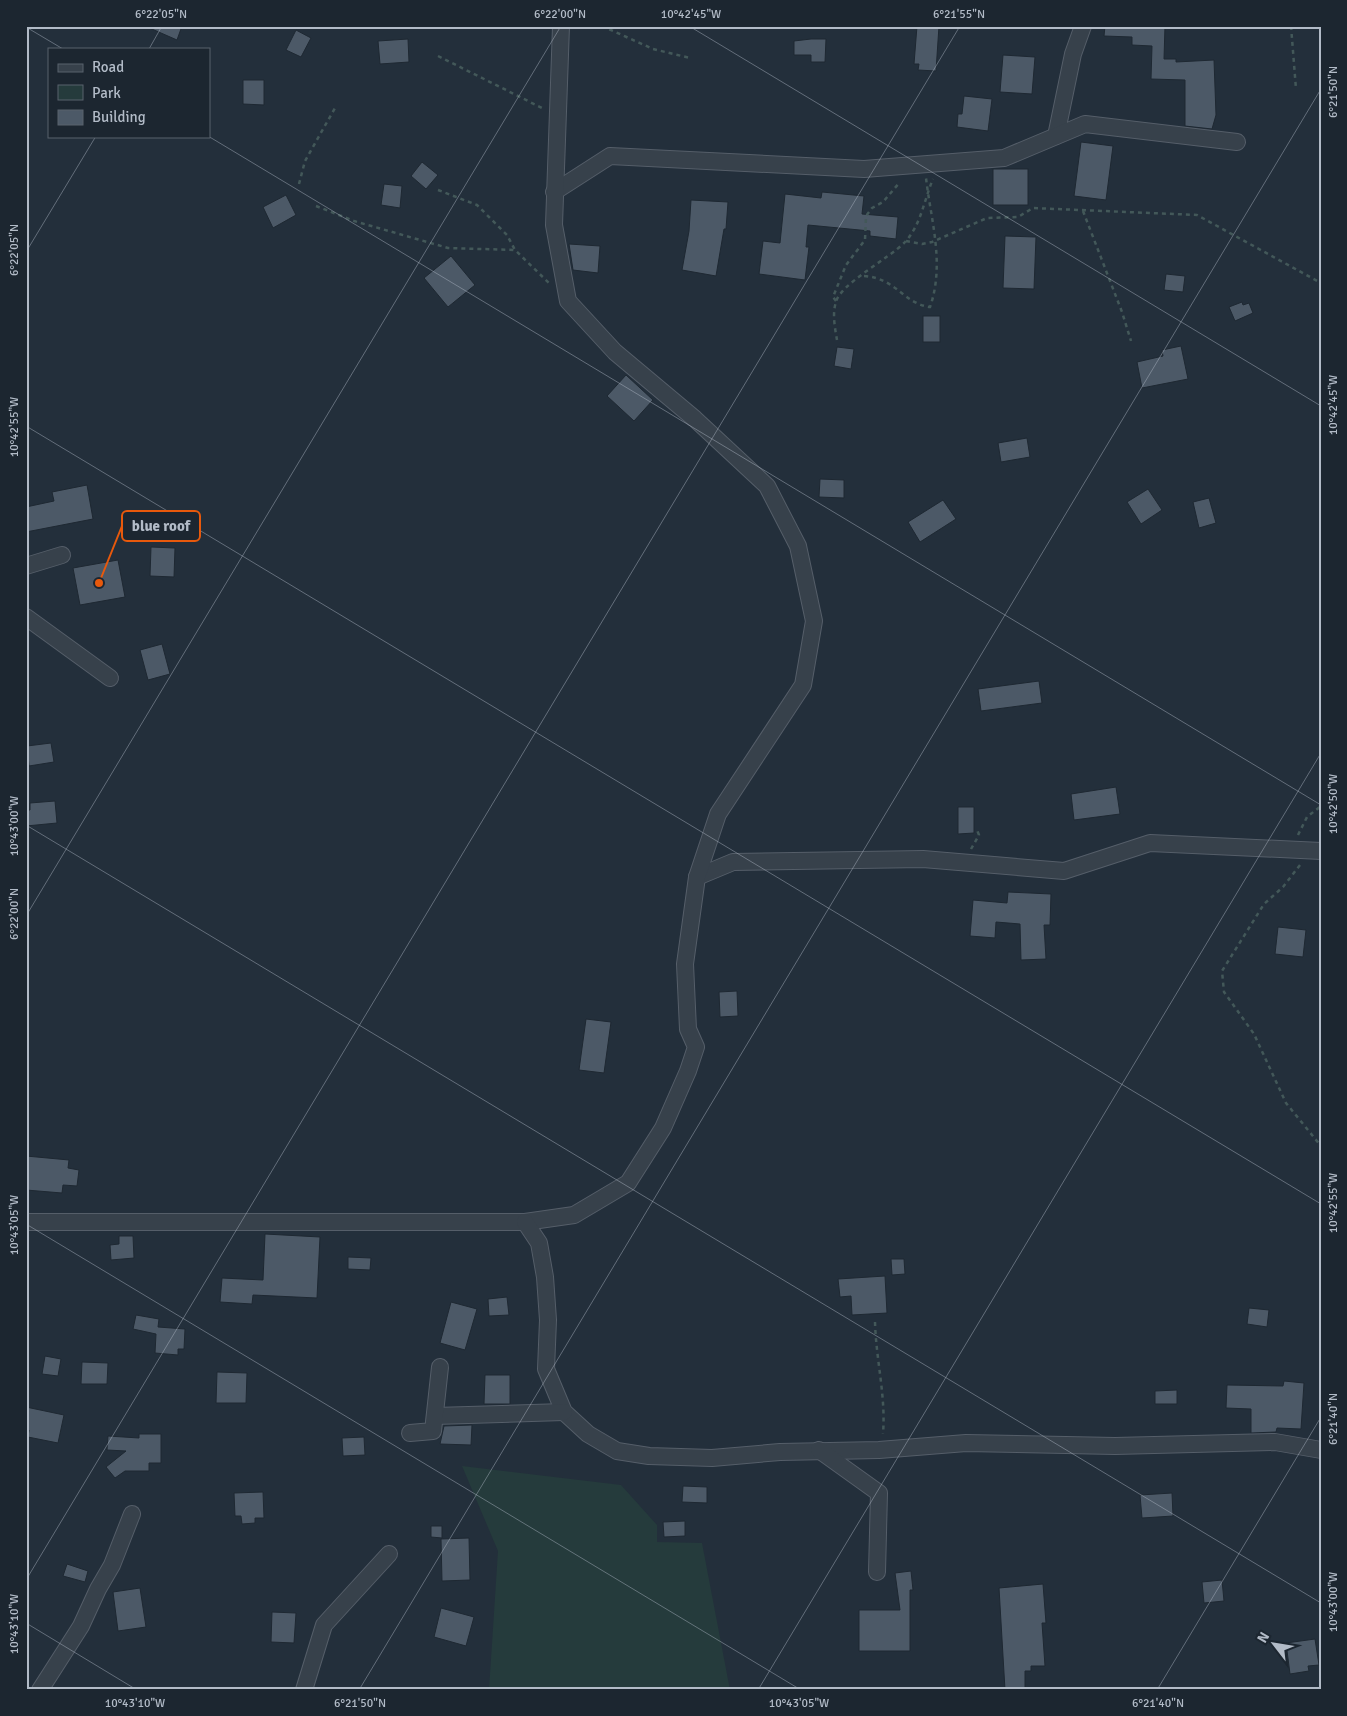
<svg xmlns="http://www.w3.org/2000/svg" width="1347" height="1716" font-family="Signika,sans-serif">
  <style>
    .green { fill: #253b3c }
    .building { fill: #4c5967; stroke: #1e2832 }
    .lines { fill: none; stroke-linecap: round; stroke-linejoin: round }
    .minor-casing { stroke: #555e69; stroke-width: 18 }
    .path { stroke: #435859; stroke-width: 2.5; stroke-dasharray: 4 4; stroke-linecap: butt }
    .minor { stroke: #37414b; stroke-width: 16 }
    .ticks { fill: none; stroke: #b2bbc7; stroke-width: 1; stroke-opacity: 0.45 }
    .leader { fill: none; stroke: #e8590c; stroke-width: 2 }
    .callout-dot { fill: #e8590c; stroke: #1c2630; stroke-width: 2 }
    .callout { fill: #1c2630; stroke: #e8590c; stroke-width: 2 }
    .callout-label { font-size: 15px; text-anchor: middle; font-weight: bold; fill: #b2bbc7 }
    .neatline { fill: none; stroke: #b2bbc7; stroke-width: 2 }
    .ticks-label { font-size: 12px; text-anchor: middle; fill: #b2bbc7 }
  </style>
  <rect width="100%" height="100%" fill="#232f3b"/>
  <polygon class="green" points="462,1466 621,1485 657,1525 657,1542 702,1543 730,1690 489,1690 498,1551"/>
  <g class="building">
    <polygon points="145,26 182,26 177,40"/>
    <polygon points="917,26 939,26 936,71 918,70 919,64 914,64"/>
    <polygon points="1105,26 1165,26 1164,59 1176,59 1176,62 1214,60 1216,115 1212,129 1185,126 1185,80 1151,79 1152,46 1132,45 1132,37 1104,36"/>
    <polygon points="296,30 311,38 301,57 286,50"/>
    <polygon points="408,39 409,62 380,64 378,41"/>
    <polygon points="811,39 826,39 825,62 811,62 811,55 794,55 794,41"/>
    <polygon points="1003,55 1035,57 1032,94 1000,92"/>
    <polygon points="243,80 264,80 264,105 243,104"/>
    <polygon points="964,96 992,99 988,131 957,127 958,114 962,114"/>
    <polygon points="1081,142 1113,146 1106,200 1074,196"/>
    <polygon points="422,162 438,175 426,189 411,176"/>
    <rect x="993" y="169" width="35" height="36"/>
    <polygon points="384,184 402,186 400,208 381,205"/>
    <polygon points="822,192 864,196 862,214 898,217 896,239 870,236 870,231 808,225 806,247 809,247 805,280 759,274 763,241 780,243 785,194 821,198"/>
    <polygon points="286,195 296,215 273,228 263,207"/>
    <polygon points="691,200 728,202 726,229 724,229 716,276 682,270 689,231"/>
    <polygon points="1005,236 1036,237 1034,289 1003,288"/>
    <polygon points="569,244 600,246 598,273 573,270"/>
    <polygon points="451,256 475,285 448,307 424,278"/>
    <polygon points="1166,274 1185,276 1183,292 1164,290"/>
    <polygon points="1242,302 1243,305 1249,303 1253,313 1235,321 1229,307"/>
    <rect x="923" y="316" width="17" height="26"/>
    <polygon points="1181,346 1188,379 1142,388 1137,362 1163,356 1162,350"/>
    <polygon points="837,347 854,349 851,369 834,366"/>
    <polygon points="626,375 653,400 634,421 607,396"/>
    <polygon points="1027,438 1030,457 1001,462 998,443"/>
    <polygon points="820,479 844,480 844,498 819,497"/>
    <polygon points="87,485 93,519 26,532 26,507 54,501 52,492"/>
    <polygon points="1148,489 1162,510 1141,524 1127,502"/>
    <polygon points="1209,498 1216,523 1199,528 1193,502"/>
    <polygon points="943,500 956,519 920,542 908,522"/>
    <polygon points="151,547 175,548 174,577 150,576"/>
    <polygon points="118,560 125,597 80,605 73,568"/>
    <polygon points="162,644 170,674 148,680 140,650"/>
    <polygon points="1039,681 1042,703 981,711 978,689"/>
    <polygon points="51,743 54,762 29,766 27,746"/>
    <polygon points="1116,787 1120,814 1074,820 1071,794"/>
    <polygon points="55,801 57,823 26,826 26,810 30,810 30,803"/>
    <polygon points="958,807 974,807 974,833 958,834"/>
    <polygon points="1008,892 1051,894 1050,925 1044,925 1046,959 1021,960 1020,924 996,922 995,938 970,936 973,900 1007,903"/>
    <polygon points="1278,927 1306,930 1303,957 1275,954"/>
    <polygon points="737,991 738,1016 720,1017 719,992"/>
    <polygon points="586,1019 611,1022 604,1073 579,1070"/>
    <polygon points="26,1156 69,1160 68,1168 79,1170 77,1186 63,1185 62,1193 26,1190"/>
    <polygon points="265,1234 320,1237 317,1298 253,1295 252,1304 220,1302 222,1278 263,1280"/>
    <polygon points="119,1236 133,1236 134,1258 111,1260 110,1245 119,1244"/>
    <polygon points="348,1257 371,1258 370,1270 348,1269"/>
    <polygon points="891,1259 904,1259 905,1274 892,1275"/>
    <polygon points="885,1276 887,1313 852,1315 851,1296 840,1297 838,1279"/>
    <polygon points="507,1297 509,1315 489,1316 488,1299"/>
    <polygon points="451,1302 477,1309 465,1350 440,1343"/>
    <polygon points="1249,1308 1269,1310 1267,1327 1247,1324"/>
    <polygon points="136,1315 159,1319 158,1327 185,1329 184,1349 178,1349 178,1355 155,1353 156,1334 133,1329"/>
    <polygon points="45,1356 61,1359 58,1376 42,1374"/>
    <polygon points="82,1362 108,1363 107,1384 81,1384"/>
    <polygon points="217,1372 247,1373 246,1403 216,1403"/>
    <polygon points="485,1375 510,1375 510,1404 484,1404"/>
    <polygon points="1284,1381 1304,1383 1301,1429 1277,1428 1276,1432 1251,1433 1251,1409 1226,1408 1227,1385 1283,1386"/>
    <polygon points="1177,1390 1177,1404 1155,1404 1155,1391"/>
    <polygon points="26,1407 64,1415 58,1443 28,1437 29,1430 26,1429"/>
    <polygon points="472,1425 471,1445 440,1444 444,1426"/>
    <polygon points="139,1434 161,1434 161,1463 149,1463 149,1471 125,1471 115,1478 106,1467 126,1451 107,1450 108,1436 139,1438"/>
    <polygon points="364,1437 365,1455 343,1456 342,1438"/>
    <polygon points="683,1486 707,1487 707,1503 682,1502"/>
    <polygon points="263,1492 264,1518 255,1518 255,1523 242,1524 241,1516 235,1516 234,1493"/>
    <polygon points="1172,1493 1173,1516 1142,1518 1140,1495"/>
    <polygon points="685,1521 685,1536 664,1537 663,1522"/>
    <polygon points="431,1526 442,1526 442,1538 431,1537"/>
    <polygon points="469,1538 470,1580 442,1581 441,1539"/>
    <polygon points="67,1564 88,1571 85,1582 63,1576"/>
    <polygon points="911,1571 913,1590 910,1590 910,1651 859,1651 859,1610 900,1610 895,1573"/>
    <polygon points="1222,1580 1224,1601 1204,1603 1202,1582"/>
    <polygon points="1043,1584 1046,1623 1042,1623 1045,1666 1031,1666 1031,1671 1025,1671 1025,1690 1005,1690 999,1588"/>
    <polygon points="140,1588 146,1627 118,1631 113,1592"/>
    <polygon points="441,1608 474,1617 466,1646 434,1637"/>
    <polygon points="272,1612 296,1613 294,1643 271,1642"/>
    <polygon points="1315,1639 1319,1665 1308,1666 1309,1671 1290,1674 1286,1643"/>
  </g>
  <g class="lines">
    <defs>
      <g id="minor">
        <polyline points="1056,136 1073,54 1083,26"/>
        <polyline points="554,192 610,156 864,169 1004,158 1085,124 1237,142"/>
        <polyline points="26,566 62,555"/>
        <polyline points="26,617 110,678"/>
        <polyline points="697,877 733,862 923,859 1064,871 1150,843 1321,851"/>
        <polyline points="26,1222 525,1222 574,1215 628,1183 663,1128 688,1071 696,1047 688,1029 685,964 697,877 718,814 803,685 814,621 798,546 767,486 695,419 615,352 568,301 554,225 561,26"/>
        <polyline points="525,1222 539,1243 545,1277 548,1320 546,1369 564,1412 588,1434 617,1451 649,1456 712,1458 780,1452 879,1450 966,1443 1115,1446 1275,1442 1321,1450"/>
        <polyline points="435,1416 564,1412"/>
        <polyline points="410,1433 433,1431 440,1367"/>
        <polyline points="819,1450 879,1493 877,1572"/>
        <polyline points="40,1690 81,1626 98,1589 112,1565 132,1514"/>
        <polyline points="304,1690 324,1625 389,1554"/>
      </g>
    </defs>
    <use href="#minor" class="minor-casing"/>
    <g class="path">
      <polyline points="602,26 653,49 690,58"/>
      <polyline points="1291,26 1296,89"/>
      <polyline points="438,56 544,109"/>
      <polyline points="299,184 305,161 335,108"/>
      <polyline points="438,190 477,205 507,235 515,250 549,283"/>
      <polyline points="316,206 354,221 448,248 515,250"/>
      <polyline points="1083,211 1122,312 1131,341"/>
      <polyline points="906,241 922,244 932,242 987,218 1018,217 1033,208 1197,215 1321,283"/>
      <path d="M864 276C896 278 904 304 930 307 945 264 931 221 926 178"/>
      <polyline points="836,301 833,297 846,265 865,240 866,216 872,208 883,202 900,182"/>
      <path d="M837 340C835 328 832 314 836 302 840 284 890 258 905 242 921 225 924 200 933 179"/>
      <polyline points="1298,835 1307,817 1321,806"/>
      <polyline points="971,849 979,835 977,830"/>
      <polyline points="1300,865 1283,887 1264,904 1222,971 1224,992 1254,1034 1286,1103 1321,1146"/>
      <path d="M875 1322C876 1360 886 1396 883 1434"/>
    </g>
    <use href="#minor" class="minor"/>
  </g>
  <path class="ticks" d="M689 26 1321 406M26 27 63 49M149 49 162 26M208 136 1321 805M26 252 96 136M26 426 1321 1204M26 825 1321 1603M26 916 561 26M26 1224 801 1690M26 1580 960 26M26 1623 137 1690M359 1690 1321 89M758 1690 1321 753M1157 1690 1321 1417"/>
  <path class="leader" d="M99 583L122 526"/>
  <circle class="callout-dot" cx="99" cy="583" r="5"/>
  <rect class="callout" x="122" y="511" width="78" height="30" rx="5"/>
  <g class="callout-label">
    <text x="161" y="531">blue roof</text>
  </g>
  <rect width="1347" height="1716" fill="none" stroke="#1c2630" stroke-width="55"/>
  <rect x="48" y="48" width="162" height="90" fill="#1c2630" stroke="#58626c"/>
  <rect x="58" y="64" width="25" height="8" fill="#37414b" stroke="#58626c"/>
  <text x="92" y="72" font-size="15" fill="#b2bbc7">Road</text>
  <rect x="58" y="85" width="25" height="15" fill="#253b3c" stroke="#58626c"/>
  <text x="92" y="98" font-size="15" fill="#b2bbc7">Park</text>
  <rect x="58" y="110" width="25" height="15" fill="#4c5967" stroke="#58626c"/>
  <text x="92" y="122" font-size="15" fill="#b2bbc7">Building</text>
  <g transform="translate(1274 1644) rotate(301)" stroke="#1c2630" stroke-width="4" paint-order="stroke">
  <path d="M0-4L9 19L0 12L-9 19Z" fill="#b2bbc7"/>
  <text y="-8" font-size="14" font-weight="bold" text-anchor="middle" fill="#b2bbc7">N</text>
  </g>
  <rect x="28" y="28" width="1292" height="1660" class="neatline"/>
  <g class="ticks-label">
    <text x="161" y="18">6°22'05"N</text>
    <text x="560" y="18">6°22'00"N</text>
    <text x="691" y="18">10°42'45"W</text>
    <text x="959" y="18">6°21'55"N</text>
    <text transform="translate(1333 92) rotate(-90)" y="4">6°21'50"N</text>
    <text transform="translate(14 250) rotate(-90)" y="4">6°22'05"N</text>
    <text transform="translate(1333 405) rotate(-90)" y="4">10°42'45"W</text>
    <text transform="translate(14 427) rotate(-90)" y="4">10°42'55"W</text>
    <text transform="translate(1333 804) rotate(-90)" y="4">10°42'50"W</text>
    <text transform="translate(14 826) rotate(-90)" y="4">10°43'00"W</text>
    <text transform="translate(14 914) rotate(-90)" y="4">6°22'00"N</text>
    <text transform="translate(1333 1203) rotate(-90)" y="4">10°42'55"W</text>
    <text transform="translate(14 1225) rotate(-90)" y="4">10°43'05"W</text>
    <text transform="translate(1333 1419) rotate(-90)" y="4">6°21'40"N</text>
    <text transform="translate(1333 1602) rotate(-90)" y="4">10°43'00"W</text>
    <text transform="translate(14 1624) rotate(-90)" y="4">10°43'10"W</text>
    <text x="135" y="1707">10°43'10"W</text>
    <text x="360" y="1707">6°21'50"N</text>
    <text x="799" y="1707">10°43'05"W</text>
    <text x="1158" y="1707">6°21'40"N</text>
  </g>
</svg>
